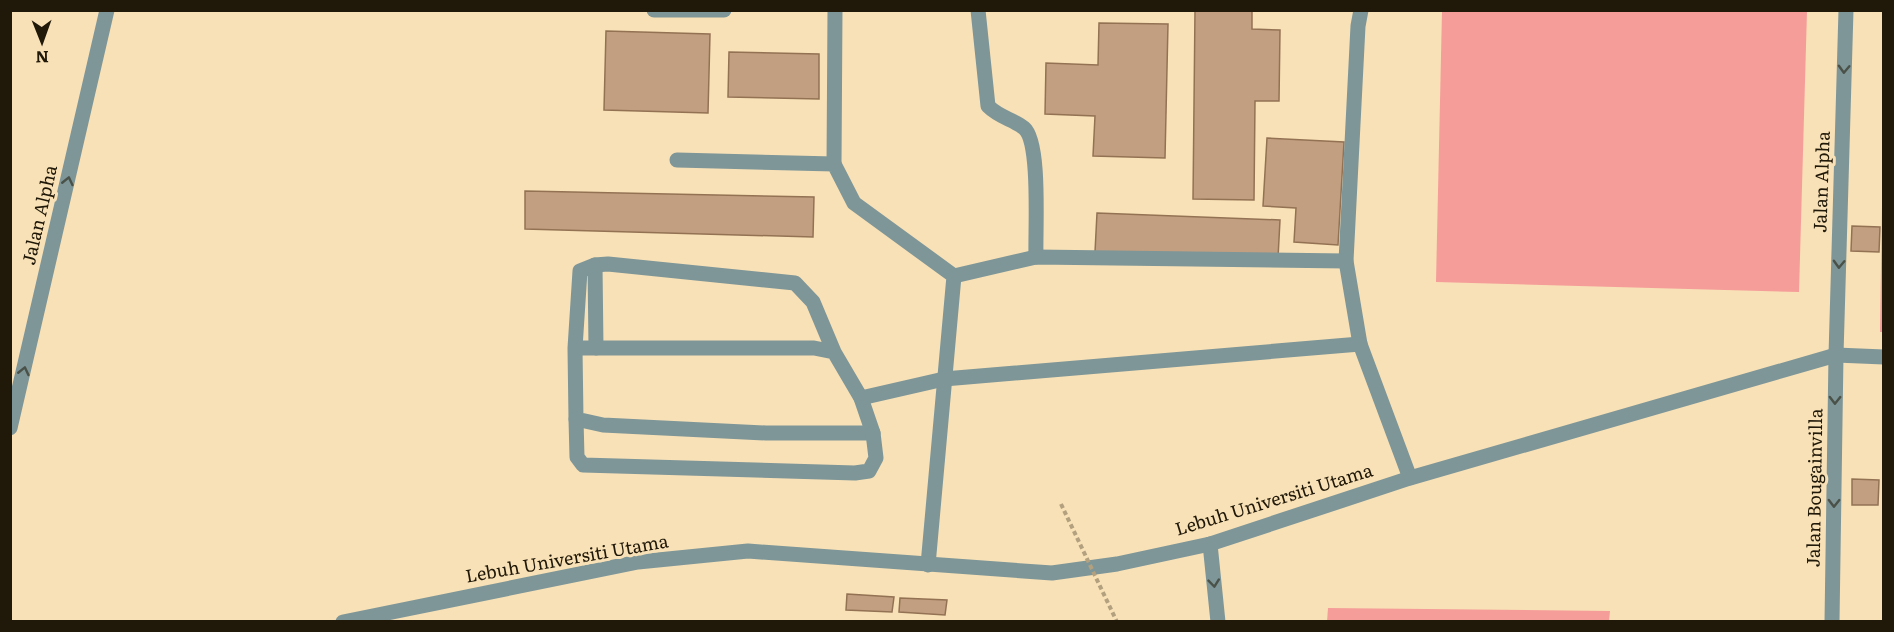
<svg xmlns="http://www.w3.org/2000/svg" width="1894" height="632" font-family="Literata,serif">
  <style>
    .green { fill: #f59d99 }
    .building { fill: #c29f80; stroke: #937254; stroke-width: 1.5 }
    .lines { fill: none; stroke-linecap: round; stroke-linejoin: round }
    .service { stroke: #7e9698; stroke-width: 15 }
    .minor { stroke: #7e9698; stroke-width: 15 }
    .tertiary { stroke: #7e9698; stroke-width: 15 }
    .path-bridge { stroke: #b2a07e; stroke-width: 4; stroke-dasharray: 4.5 3; stroke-linecap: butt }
    .oneway { stroke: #4a5149 }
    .labels { text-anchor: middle; stroke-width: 6; stroke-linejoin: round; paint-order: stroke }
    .street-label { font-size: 18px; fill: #201808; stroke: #f8e1b7 }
  </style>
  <rect width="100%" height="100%" fill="#f8e1b7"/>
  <g class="green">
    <polygon points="1442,11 1807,11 1799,292 1436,282"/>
    <polygon points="1883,143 1884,332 1880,332"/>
    <polygon points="1328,608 1610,611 1609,621 1327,622"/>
  </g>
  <g class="building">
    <polygon points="1195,10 1252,10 1252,29 1280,30 1279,101 1255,101 1254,200 1193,199"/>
    <polygon points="1099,23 1168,24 1165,158 1093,156 1095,116 1045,114 1046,63 1098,65"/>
    <polygon points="606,31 710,34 708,113 604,110"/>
    <polygon points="729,52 819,54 819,99 728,97"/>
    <polygon points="1267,138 1344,142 1338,245 1294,242 1296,208 1263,206"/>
    <polygon points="525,191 814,197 813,237 525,229"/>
    <polygon points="1097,213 1280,220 1278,258 1095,252"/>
    <polygon points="1852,226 1880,227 1879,252 1851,251"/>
    <polygon points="1852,479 1879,480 1878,505 1852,505"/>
    <polygon points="847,594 894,597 892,612 846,610"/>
    <polygon points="900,598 947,600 945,615 899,612"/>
  </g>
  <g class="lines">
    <g class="service">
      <polyline points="654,10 724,10"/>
      <path d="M978 10 988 106C1000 118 1013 119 1024 128 1041 142 1035 232 1036 257"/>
      <polyline points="1361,10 1358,26 1346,261 1360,344 1410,478"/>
      <polyline points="677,160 834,164 854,203 954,276 928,565"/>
      <polyline points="834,164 835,10"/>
      <polyline points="595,265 596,348"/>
      <polyline points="954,276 1036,257 1346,261"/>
      <polyline points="575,348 814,348 834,352 861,398 873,433 766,433 603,425 576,419 575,348 580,271 595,265 608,264 795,283 813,302 834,352"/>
      <polyline points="861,398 944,379 1360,344"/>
      <polyline points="576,419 577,457 583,465 855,473 869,471 876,458 873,433"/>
    </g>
    <g class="minor">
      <polyline points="10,428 107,10"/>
      <polyline points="1832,622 1836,355 1846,10"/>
    </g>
    <g class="tertiary">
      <polyline points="1210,544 1218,622"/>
      <polyline points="343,622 638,562 748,551 1052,573 1117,564 1210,544 1410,478 1836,355 1884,357"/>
    </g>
    <polyline class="path-bridge" points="1061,504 1117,622"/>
  </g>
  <defs><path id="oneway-chevron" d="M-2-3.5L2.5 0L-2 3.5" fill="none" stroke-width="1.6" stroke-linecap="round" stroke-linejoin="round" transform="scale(1.5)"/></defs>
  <g class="oneway">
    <use href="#oneway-chevron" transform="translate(1844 69) rotate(92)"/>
    <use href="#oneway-chevron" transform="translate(68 181) rotate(-77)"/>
    <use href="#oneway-chevron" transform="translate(1839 264) rotate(92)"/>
    <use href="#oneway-chevron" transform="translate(24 371) rotate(-77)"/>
    <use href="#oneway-chevron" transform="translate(1835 400) rotate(91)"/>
    <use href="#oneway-chevron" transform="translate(1834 503) rotate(91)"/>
    <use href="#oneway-chevron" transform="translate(1214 583) rotate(84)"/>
  </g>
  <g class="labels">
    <g class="street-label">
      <text transform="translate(1822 182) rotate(-88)" y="6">Jalan Alpha</text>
      <text transform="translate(40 215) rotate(-77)" y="6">Jalan Alpha</text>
      <text transform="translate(1815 488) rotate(-89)" y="6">Jalan Bougainvilla</text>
      <text transform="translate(1274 500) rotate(-17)" y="6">Lebuh Universiti Utama</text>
      <text transform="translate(567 559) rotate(-10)" y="6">Lebuh Universiti Utama</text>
    </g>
  </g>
  <rect width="1894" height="632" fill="none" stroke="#201808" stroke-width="24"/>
  <g transform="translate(42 42) rotate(179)" stroke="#f8e1b7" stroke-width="4.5" paint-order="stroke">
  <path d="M0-4.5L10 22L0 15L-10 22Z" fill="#201808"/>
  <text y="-9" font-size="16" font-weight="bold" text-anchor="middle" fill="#201808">N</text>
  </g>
</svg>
